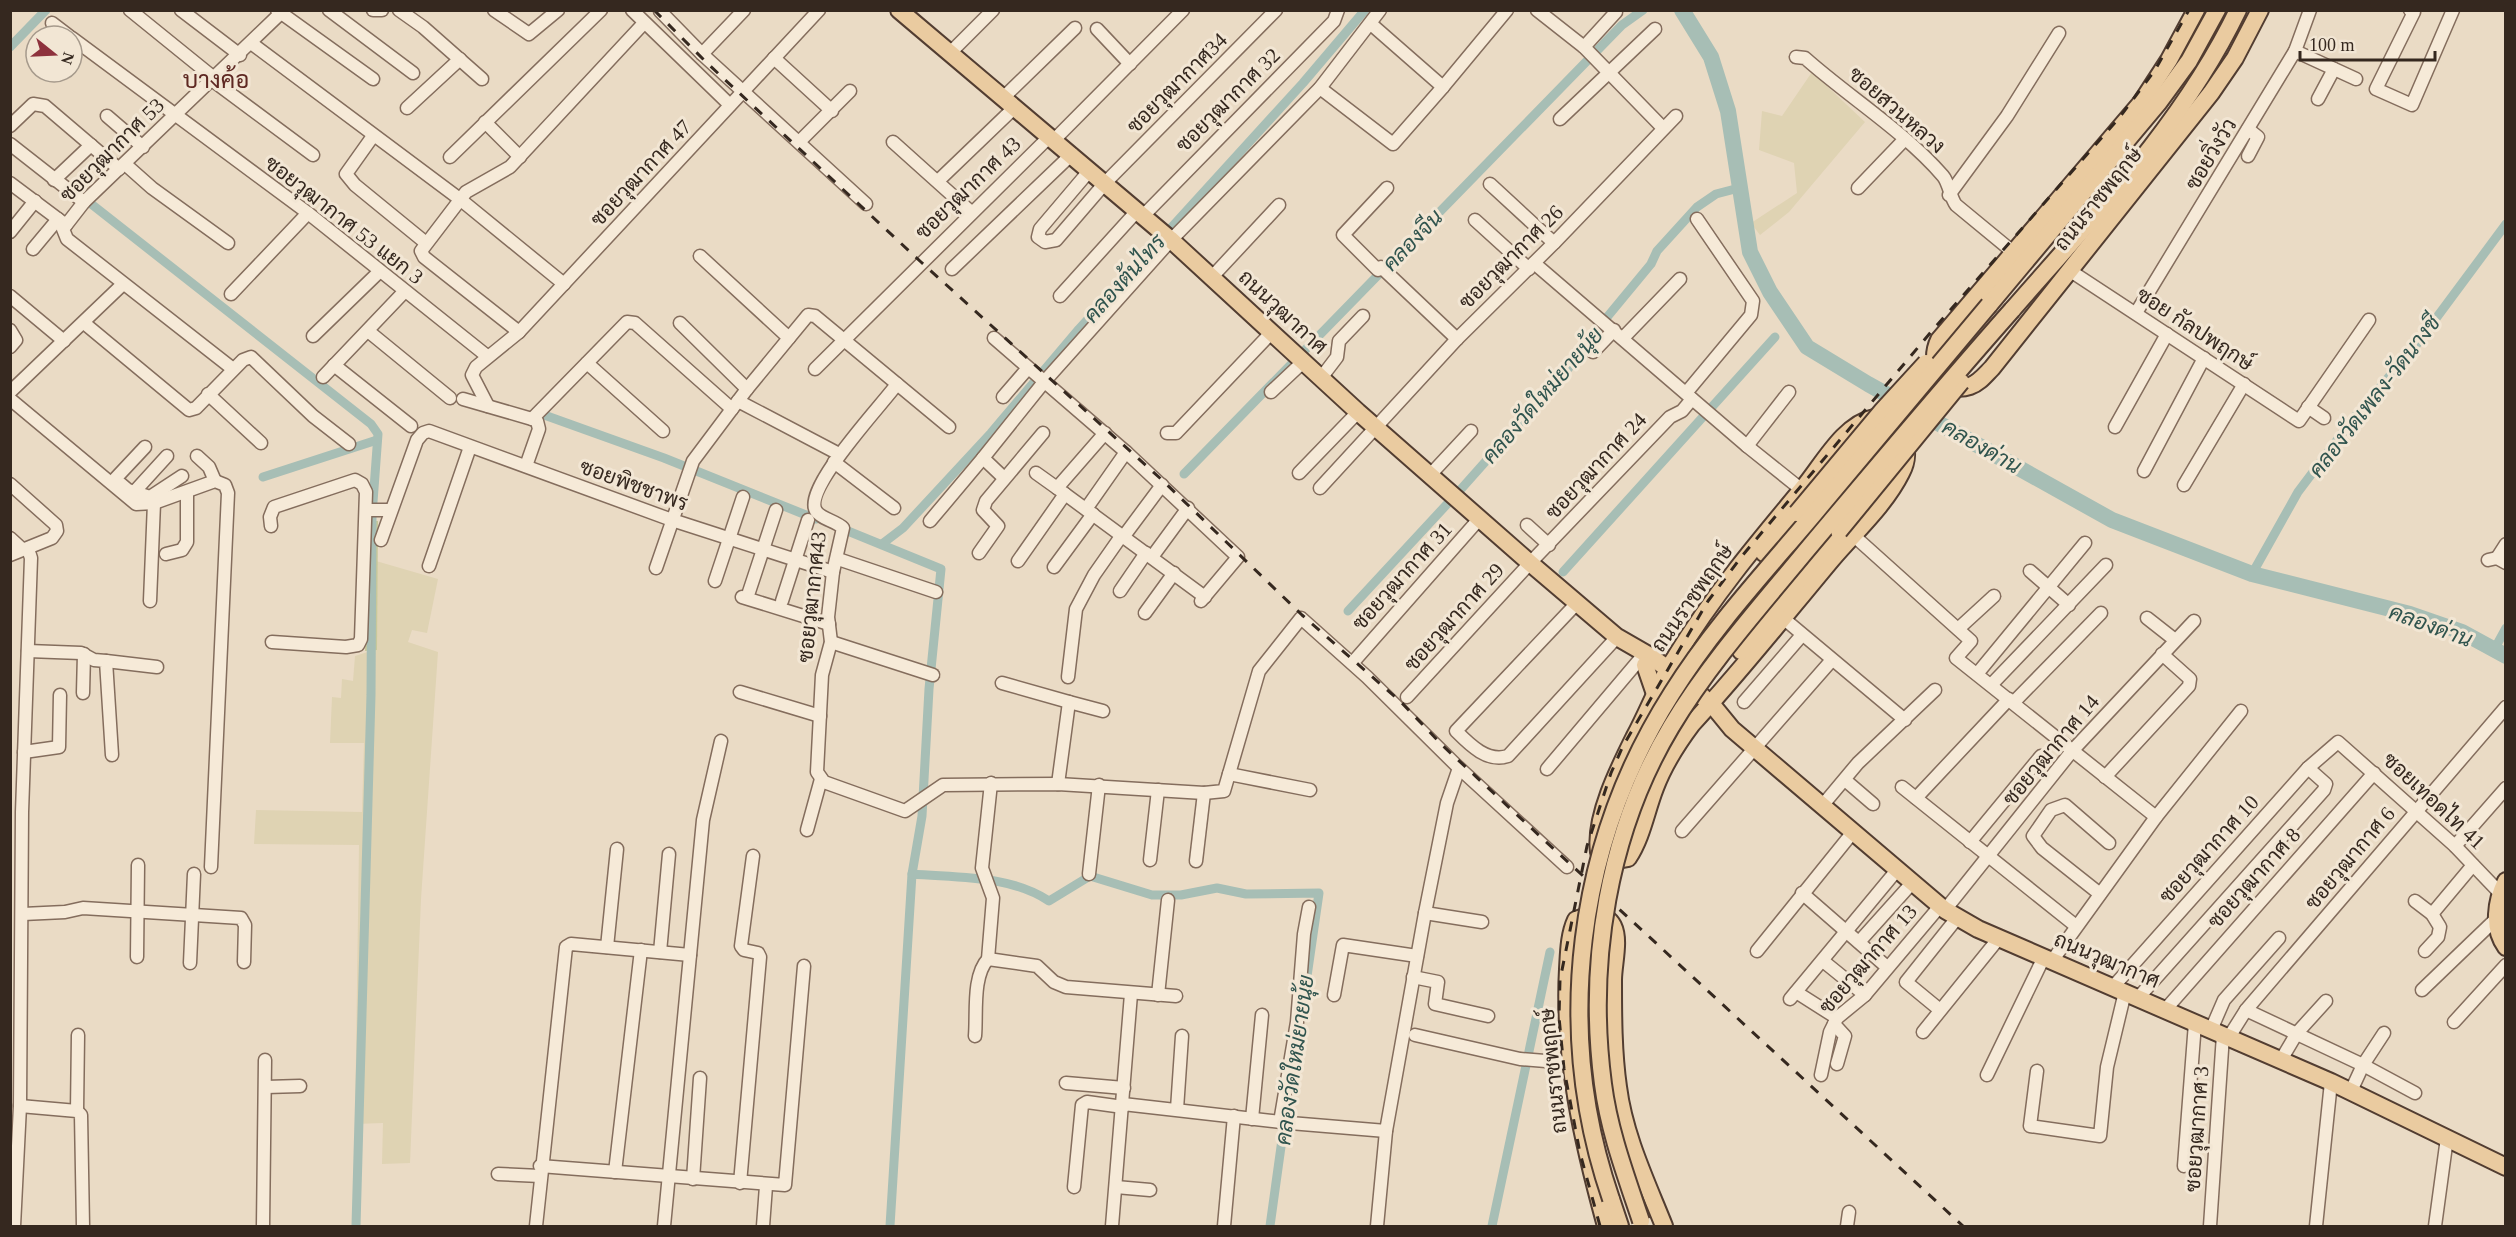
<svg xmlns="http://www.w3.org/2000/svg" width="2516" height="1237" font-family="'Times New Roman',Sarabun,serif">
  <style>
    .farmland { fill: #dfd3b3 }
    .green { fill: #c7c89a }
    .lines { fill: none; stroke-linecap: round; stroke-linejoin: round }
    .canal { stroke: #a7beb5; stroke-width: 9 }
    .river { stroke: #a7beb5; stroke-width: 16 }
    .minor-casing { stroke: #846d5d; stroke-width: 15 }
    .major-casing { stroke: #523d31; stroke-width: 20 }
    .minor { stroke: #f6ead8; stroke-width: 12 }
    .major { stroke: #eacba0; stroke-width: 16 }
    .rail { stroke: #35281f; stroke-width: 3; stroke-dasharray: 10 10; stroke-linecap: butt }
    .major-bridge-casing { stroke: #523d31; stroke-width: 20; stroke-linecap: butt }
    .major-bridge { stroke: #eacba0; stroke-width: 16 }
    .labels { text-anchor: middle; stroke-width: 6; stroke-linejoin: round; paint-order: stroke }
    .street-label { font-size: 21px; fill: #35281f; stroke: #f2e6d4 }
    .water-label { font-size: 22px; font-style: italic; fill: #30544e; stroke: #f2e6d4 }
    .quarter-label { font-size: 24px; fill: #5e2822; stroke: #f2e6d4 }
  </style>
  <rect width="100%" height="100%" fill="#eadbc5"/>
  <g class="farmland">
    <polygon points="1812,72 1865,122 1789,212 1760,235 1751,223 1797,193 1794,163 1759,150 1762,111 1782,116"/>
    <polygon points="376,561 438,579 427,633 412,630 408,642 438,652 421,899 410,1163 382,1164 383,1123 355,1124 359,845 254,844 256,810 362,812 364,743 330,743 332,697 341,698 342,679 353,681 355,656 377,649"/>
  </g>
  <polygon class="green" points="368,521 378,521 377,650 365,651"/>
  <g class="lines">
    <g class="canal">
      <polyline points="10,47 46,10"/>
      <polyline points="90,203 371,424 378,434 373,502"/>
      <polyline points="547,416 664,458 816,519"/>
      <polyline points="1184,474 1622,25 1643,10"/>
      <polyline points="263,477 377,440"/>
      <polyline points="838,527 941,569 929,689 922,816 912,874 890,1226"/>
      <polyline points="882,544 903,528 991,433 1079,329 1303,83 1365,10"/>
      <polyline points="1563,572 1775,337"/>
      <polyline points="2252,574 2298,492 2353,419 2417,344 2506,224"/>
      <polyline points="1348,611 1462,488 1590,344 1608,316 1651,264 1657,251 1697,207 1716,194 1739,188"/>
      <polyline points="2494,650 2506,628"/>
      <path d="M912 874C958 878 1010 875 1049 901L1090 876 1152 895H1181L1217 888 1246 894 1319 893 1306 983"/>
      <polyline points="356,1226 371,695 372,517"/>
      <polyline points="1270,1226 1285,1118"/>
      <polyline points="1492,1226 1550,952"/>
    </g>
    <polyline class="river" points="1682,10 1711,57 1728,111 1750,252 1770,292 1807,347 1868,384 2112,520 2252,574 2410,614 2462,632 2506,656"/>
    <defs>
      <g id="minor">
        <polyline points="130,10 214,78"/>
        <polyline points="181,10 240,55"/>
        <polyline points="277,10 373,79"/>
        <polyline points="329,10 413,73"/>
        <polyline points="373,10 382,10"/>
        <polyline points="399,10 423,27 482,79"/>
        <polyline points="494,10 529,34 558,10"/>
        <polyline points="632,10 730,105"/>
        <polyline points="1537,10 1584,47 1663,128"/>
        <polyline points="2410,10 2414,12 2376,89 2412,105 2453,10"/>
        <polyline points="660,11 702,54 866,204"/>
        <polyline points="52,23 69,36"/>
        <polyline points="1371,24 1443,87 1507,10"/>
        <polyline points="1097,29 1130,64"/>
        <polyline points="72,38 308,213 487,356"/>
        <polyline points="251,43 461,200 564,284"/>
        <polyline points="1584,47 1616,12"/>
        <polyline points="2295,51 2356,79"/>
        <polyline points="951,52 993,10"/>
        <polyline points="702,54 744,10"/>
        <path d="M1796 57 1805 58C1850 98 1904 131 1943 176 1949 183 1950 197 1956 205L2013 252"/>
        <polyline points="774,58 832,111"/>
        <polyline points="212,80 313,155"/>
        <polyline points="1320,88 1393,144 1443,87"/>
        <polyline points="1004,97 1075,28"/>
        <polyline points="2318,99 2334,69"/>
        <polyline points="407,108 460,59"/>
        <polyline points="107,116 143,147"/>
        <polyline points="1560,119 1655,29"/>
        <polyline points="485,122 520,157"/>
        <polyline points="10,126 33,104 45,106 119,169"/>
        <polyline points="373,136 346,174 355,185 426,243"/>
        <polyline points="1054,140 1183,10"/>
        <polyline points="799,142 850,91"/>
        <polyline points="893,142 971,212"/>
        <polyline points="10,144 84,202"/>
        <polyline points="2248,156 2258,137 2248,129"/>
        <polyline points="450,157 601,10"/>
        <polyline points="125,164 152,188 228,243"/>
        <polyline points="1090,170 1040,229 1038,237 1045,242 1056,240 1105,183 1276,10"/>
        <polyline points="54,180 91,145"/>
        <polyline points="938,181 1015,107"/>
        <polyline points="10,183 66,225"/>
        <polyline points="1490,184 1554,243"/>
        <polyline points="1387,188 1343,235 1378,270 1381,267 1457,339"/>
        <polyline points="1858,188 1904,140"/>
        <polyline points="1949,195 2007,116 2059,33"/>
        <polyline points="1143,216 1334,21 1338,10"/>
        <polyline points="1475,220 1529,269"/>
        <polyline points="10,232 35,201"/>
        <polyline points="33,249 58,219"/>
        <polyline points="700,256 789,338"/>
        <polyline points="1534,263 1747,446 1802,490"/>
        <polyline points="952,269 1072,154"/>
        <polyline points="2069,270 2299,421 2369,320"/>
        <polyline points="1212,277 1279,205"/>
        <polyline points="231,294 308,213"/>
        <polyline points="10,296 64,341"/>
        <polyline points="1060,296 1137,211"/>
        <polyline points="2136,313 2295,51 2310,10"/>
        <polyline points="84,323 189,410 196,408 243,360 251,357 313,416 349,444"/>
        <polyline points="680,323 747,389"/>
        <polyline points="10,330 16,340 10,347"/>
        <polyline points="368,331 450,398"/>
        <polyline points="519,332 424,257 421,251 466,192 510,167 644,23"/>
        <polyline points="313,336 379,272"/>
        <polyline points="994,338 1126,452 1238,557 1201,601"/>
        <polyline points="1623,338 1680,279"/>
        <polyline points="1593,352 1614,330"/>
        <polyline points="587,363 663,431"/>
        <polyline points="334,365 411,426"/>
        <polyline points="233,369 67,239 63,229 84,202 284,10"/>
        <polyline points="815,369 1050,136"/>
        <polyline points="323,377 404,292"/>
        <polyline points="1321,378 1337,357 1339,341 1363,316"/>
        <path d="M897 384C882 405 802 489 816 511 821 519 836 521 843 528L833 572 828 617 831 642 822 675 817 772 824 782 905 811 943 785 1058 784 1204 793 1224 791 1259 671 1301 618 1367 677 1458 767 1567 867"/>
        <polyline points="10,392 123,284"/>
        <polyline points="1271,392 1303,362"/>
        <polyline points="1686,393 1751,315 1753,301 1697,219"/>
        <polyline points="208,394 261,443"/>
        <polyline points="1003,397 1028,368"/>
        <polyline points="10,399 136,504 154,503 215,481 225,485 228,493 211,867"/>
        <polyline points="463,399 532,419"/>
        <polyline points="738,401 839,454"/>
        <polyline points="488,406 472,375 476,367 519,332 819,10"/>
        <polyline points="2308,407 2324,418"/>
        <polyline points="2115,427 2167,334"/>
        <polyline points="1167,433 1176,433 1272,332"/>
        <polyline points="1747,446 1789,392"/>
        <polyline points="197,456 209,467 215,481"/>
        <polyline points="834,462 894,508"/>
        <polyline points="526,466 539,429 537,421 532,419 627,322 635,323 732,409"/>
        <polyline points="2144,471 2204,358"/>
        <polyline points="1036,473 1057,488"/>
        <polyline points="1299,473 1358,412"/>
        <polyline points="1431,474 1471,431"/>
        <polyline points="1004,478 983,458 1044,382 1171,240 1320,88 1380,10"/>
        <polyline points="115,479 145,447"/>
        <polyline points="10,484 56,525 57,531 52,538 10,555"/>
        <polyline points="121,484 128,490 150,497 182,476"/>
        <polyline points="2184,485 2244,384"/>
        <polyline points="1320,488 1457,339 1554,243 1676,116"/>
        <polyline points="136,490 167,456"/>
        <polyline points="1065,494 1205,597"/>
        <polyline points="1086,509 1126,452"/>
        <polyline points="366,510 391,510"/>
        <polyline points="930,521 983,458"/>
        <polyline points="1527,525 1549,545"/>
        <polyline points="271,526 270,517 274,507 355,480 362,484 366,492 361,639 358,645 346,647 272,642"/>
        <polyline points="1853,535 1971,641 1956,658 2156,817"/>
        <polyline points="1124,536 1162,485"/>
        <polyline points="10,538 22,549"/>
        <polyline points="381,540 417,440 423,433 429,431 672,520 833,572"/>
        <polyline points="979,553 998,526 983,510 986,501 1043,433"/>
        <polyline points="166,554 182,550 187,542 187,492"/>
        <polyline points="1152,557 1188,508"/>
        <polyline points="2497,558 2506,544"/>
        <polyline points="838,559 936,592"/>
        <polyline points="2488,560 2497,558 2506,563"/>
        <polyline points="1018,561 1065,494 1057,488 1105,433"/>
        <polyline points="429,566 470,447"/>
        <polyline points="1054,567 1093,514"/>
        <polyline points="656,568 693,461 747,389 808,315 815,316 949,427"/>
        <polyline points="2030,571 2069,605"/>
        <polyline points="715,581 743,497"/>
        <polyline points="1120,591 1146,553"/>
        <polyline points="749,592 776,510"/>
        <polyline points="742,597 829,624"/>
        <polyline points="150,601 154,503"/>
        <polyline points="782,601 808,520"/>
        <path d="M1577 603 1456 731C1469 744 1487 763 1508 756L1617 637"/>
        <polyline points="1145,613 1174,573"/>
        <polyline points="1783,618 1905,720"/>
        <polyline points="2147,618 2175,640"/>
        <polyline points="1958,629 1994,596"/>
        <polyline points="831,642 933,675"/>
        <polyline points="28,651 81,653 94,660 106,661 112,755"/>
        <polyline points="1355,660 1480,518"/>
        <polyline points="106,661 157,667"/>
        <polyline points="1977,674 2085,543"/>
        <polyline points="1068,677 1076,609 1094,575 1122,535"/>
        <polyline points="1002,683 1069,702"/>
        <polyline points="1991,685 2106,565"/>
        <polyline points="740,692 820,716"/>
        <polyline points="83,693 84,654"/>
        <polyline points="1407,697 1530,563 1670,417 1682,411 1692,399"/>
        <polyline points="1744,702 1802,635"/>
        <polyline points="2014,702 2101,613"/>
        <polyline points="24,752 59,747 60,695"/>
        <polyline points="1547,769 1640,659"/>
        <polyline points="1229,774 1310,790"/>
        <polyline points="2105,777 2189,686 2190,679 2162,654"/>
        <polyline points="1845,780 1873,804"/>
        <polyline points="1058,784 1069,702 1103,711"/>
        <polyline points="1902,787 2076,926"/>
        <polyline points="1916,798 2009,699"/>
        <polyline points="1822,806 1858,763 1935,690"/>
        <polyline points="807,830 821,779"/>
        <polyline points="1682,831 1831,661"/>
        <polyline points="1970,842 2041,756"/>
        <polyline points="2455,846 2506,788"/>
        <polyline points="1150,860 1158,790"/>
        <polyline points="1196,861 1204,793"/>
        <polyline points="1089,874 1099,785"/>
        <polyline points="1802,893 1887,967"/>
        <polyline points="2100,894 2042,848 2033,836 2051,810 2065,805 2109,843"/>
        <polyline points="2415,901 2432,914 2440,927 2438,937 2425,951"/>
        <polyline points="1945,910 2072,751 2194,621"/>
        <polyline points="1425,913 1482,922"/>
        <polyline points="23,914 65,912 83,908 241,918 245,925 244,962"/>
        <polyline points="2432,914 2473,865"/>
        <polyline points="1859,942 1912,883"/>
        <polyline points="607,947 617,849"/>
        <polyline points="1757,951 1853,832"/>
        <polyline points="660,952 669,854"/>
        <polyline points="137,957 138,865"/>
        <polyline points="988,959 1037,966 1054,982 1066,987 1176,996"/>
        <polyline points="1823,961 1865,995"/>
        <polyline points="2052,961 2156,817 2241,711"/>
        <polyline points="190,963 194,874"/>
        <polyline points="1413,977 1438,982 1435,1004 1488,1016"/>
        <polyline points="2113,987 2308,768 2338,742 2455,846 2500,893"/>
        <polyline points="2422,990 2497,918"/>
        <polyline points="1796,992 1837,1018"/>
        <polyline points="1158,995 1168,900"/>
        <polyline points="1334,995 1343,945 1417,956"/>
        <polyline points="2138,998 2324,790 2326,784 2308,768"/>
        <polyline points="1790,999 1897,870"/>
        <polyline points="1940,1010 1906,982 1957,918"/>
        <polyline points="2165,1010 2374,773"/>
        <polyline points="2246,1010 2363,1065 2415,1093"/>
        <polyline points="2454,1022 2506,965"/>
        <polyline points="1834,1024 1845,1036 1837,1064"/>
        <polyline points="2211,1030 2224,1000 2279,938"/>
        <polyline points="1923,1032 1999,938"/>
        <polyline points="1415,1035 1520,1059 1570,1063"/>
        <path d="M975 1036C977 1014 972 976 988 959L993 898 982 868 991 783"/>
        <polyline points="2229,1037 2246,1010 2506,707"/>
        <polyline points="2281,1060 2297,1033 2326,1001"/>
        <polyline points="2037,1071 2030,1126 2100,1136 2107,1067 2125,992"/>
        <polyline points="1821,1075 1830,1032 1837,1018 1865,995 1940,906"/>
        <polyline points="1987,1075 2044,957"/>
        <polyline points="1066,1083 1124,1088"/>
        <polyline points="266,1087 300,1086"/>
        <polyline points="2351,1091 2363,1065 2384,1033"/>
        <polyline points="1123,1104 1290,1123 1386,1131"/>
        <polyline points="20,1106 77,1111 81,1115 83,1226"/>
        <polyline points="1177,1109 1182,1036"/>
        <polyline points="77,1111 78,1035"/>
        <polyline points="1252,1119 1262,1015"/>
        <polyline points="1280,1122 1297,1022 1304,934 1309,907"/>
        <polyline points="540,1166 785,1185 804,966"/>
        <polyline points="2184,1166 2195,1023"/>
        <polyline points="615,1172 641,950"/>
        <polyline points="498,1174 540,1176"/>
        <polyline points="693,1179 700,1078"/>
        <polyline points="740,1183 760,957 758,953 744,950 741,946 753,856"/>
        <polyline points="1074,1187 1082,1105 1087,1102 1123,1107"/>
        <polyline points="1116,1187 1150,1190"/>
        <polyline points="14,1226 20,1106 22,812 31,558 28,549"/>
        <polyline points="263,1226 265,1060"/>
        <polyline points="536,1226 566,947 571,944 690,955"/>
        <polyline points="664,1226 703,820 721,741"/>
        <polyline points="763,1226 766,1186"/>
        <polyline points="1112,1226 1131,994"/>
        <polyline points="1224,1226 1234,1116"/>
        <polyline points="1377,1226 1386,1131 1425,913 1447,803 1459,768"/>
        <polyline points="1847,1226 1849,1212"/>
        <polyline points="2210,1226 2223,1035"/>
        <polyline points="2316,1226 2331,1082"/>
        <polyline points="2435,1226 2447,1138"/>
      </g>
      <g id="major">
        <polyline points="899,10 1170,239 1358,412 1530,563 1617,637 1650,656 1686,682 1714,707 1732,729 1945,910 1978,929 2331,1082 2506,1167"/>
        <path d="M2196 10 2169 60 2141 103 1939 340C1928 362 1940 396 1970 386 1979 383 1985 375 1992 368L2211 93 2235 58 2260 10"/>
        <polyline points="1989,305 2159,102 2189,61 2217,10"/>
        <path d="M2012 310C2094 216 2183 124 2238 10"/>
        <path d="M1874 418C1901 423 1914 449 1901 473 1885 505 1855 532 1832 559 1786 614 1741 671 1692 724 1677 744 1664 764 1655 788 1646 811 1642 837 1628 858 1615 861 1609 860 1599 852 1594 817 1620 766 1635 736 1649 710 1659 682 1675 658 1712 597 1758 542 1804 487 1823 464 1844 424 1874 418Z"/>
        <polyline points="1764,553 1797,513"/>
        <polyline points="1741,651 1839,531"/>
        <polyline points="1645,665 1656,697"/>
        <path d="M2506 881C2496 901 2492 928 2506 947"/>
        <polyline points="1611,1199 1620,1226"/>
        <path d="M1606 1226C1583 1142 1563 1057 1568 969 1569 953 1569 935 1576 920 1588 915 1605 911 1613 926 1620 940 1613 965 1613 980 1613 1015 1613 1052 1618 1087 1624 1135 1646 1181 1664 1226"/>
      </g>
    </defs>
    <use href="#minor" class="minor-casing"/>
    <use href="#major" class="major-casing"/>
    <use href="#minor" class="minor"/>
    <use href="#major" class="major"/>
    <g class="rail">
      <polyline points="654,10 707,63 921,262 1161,479 1302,615 1402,703 1442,745 1543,839 1963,1226"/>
      <polyline points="1600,1226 1580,1153 1564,1069 1559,1017 1560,980 1587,846 1611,773 1623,746 1708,601 1742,556 1931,332 2119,118 2155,70 2189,10"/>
    </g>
    <defs>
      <g id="major-bridge">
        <polyline points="1797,513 1883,410 1926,363"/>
        <polyline points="1839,531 1961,382"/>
        <path d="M1611 1199C1553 1030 1576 844 1672 693 1712 629 1764 573 1813 515 1871 445 1930 375 1989 305"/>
        <path d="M1641 1221C1626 1176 1609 1131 1603 1084 1587 963 1608 832 1671 727 1709 664 1759 608 1806 551 1874 470 1942 389 2012 310"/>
      </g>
    </defs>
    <use href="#major-bridge" class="major-bridge-casing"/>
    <use href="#major-bridge" class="major-bridge"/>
  </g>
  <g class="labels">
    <g class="street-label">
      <text transform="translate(1177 83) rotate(-45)" y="7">ซอยวุฒากาศ34</text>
      <text transform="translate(1228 100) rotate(-45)" y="7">ซอยวุฒากาศ 32</text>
      <text transform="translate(1897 110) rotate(41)" y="7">ซอยสวนหลวง</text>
      <text transform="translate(112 150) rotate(-45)" y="7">ซอยวุฒากาศ 53</text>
      <text transform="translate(2211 154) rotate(-59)" y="7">ซอยวิ่งวัว</text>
      <text transform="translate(641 173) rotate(-47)" y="7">ซอยวุฒากาศ 47</text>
      <text transform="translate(968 188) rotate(-44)" y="7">ซอยวุฒากาศ 43</text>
      <text transform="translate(2098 199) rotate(-51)" y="7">ถนนราชพฤกษ์</text>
      <text transform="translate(344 220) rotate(38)" y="7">ซอยวุฒากาศ 53 แยก 3</text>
      <text transform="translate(1511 257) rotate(-45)" y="7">ซอยวุฒากาศ 26</text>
      <text transform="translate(1283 312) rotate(43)" y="7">ถนนวุฒากาศ</text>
      <text transform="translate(2195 329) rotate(33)" y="7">ซอย กัลปพฤกษ์</text>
      <text transform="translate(1596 466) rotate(-47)" y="7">ซอยวุฒากาศ 24</text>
      <text transform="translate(634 485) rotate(20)" y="7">ซอยพิชชาพร</text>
      <text transform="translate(1402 576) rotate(-48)" y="7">ซอยวุฒากาศ 31</text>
      <text transform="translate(812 597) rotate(-84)" y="7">ซอยวุฒากาศ43</text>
      <text transform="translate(1692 598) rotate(-55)" y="7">ถนนราชพฤกษ์</text>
      <text transform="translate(1454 617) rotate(-48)" y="7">ซอยวุฒากาศ 29</text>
      <text transform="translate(2051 750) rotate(-50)" y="7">ซอยวุฒากาศ 14</text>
      <text transform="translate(2434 801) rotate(43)" y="7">ซอยเทอดไท 41</text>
      <text transform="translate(2209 849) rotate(-48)" y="7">ซอยวุฒากาศ 10</text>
      <text transform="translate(2350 858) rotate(-50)" y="7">ซอยวุฒากาศ 6</text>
      <text transform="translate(2254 878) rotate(-48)" y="7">ซอยวุฒากาศ 8</text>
      <text transform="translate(1868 959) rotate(-49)" y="7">ซอยวุฒากาศ 13</text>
      <text transform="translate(2107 960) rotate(23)" y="7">ถนนวุฒากาศ</text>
      <text transform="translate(1553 1071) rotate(-96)" y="7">ถนนราชพฤกษ์</text>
      <text transform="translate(2197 1129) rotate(-86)" y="7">ซอยวุฒากาศ 3</text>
    </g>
    <g class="water-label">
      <text transform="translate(1412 240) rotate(-46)" y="8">คลองจีน</text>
      <text transform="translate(1124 278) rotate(-48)" y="8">คลองต้นไทร</text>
      <text transform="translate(1542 395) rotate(-49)" y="8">คลองวัดใหม่ยายนุ้ย</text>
      <text transform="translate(2374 396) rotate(-52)" y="8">คลองวัดเพลง-วัดนางชี</text>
      <text transform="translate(1982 446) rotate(30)" y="8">คลองด่าน</text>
      <text transform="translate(2431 625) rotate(20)" y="8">คลองด่าน</text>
      <text transform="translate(1294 1060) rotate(-82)" y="8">คลองวัดใหม่ยายนุ้ย</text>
    </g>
    <g class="quarter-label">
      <text x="216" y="88">บางค้อ</text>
    </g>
  </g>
  <rect width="2516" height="1237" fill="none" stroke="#35281f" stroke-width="24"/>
  <g transform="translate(54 54) rotate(108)"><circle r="28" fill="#f2e6d4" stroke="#a69a8c" stroke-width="1.5"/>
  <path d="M0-4.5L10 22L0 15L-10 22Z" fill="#8e323d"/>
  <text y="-9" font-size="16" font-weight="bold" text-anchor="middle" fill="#35281f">N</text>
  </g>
  <path d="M2300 51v9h135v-9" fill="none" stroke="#35281f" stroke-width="3"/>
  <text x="2309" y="51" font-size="18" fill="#35281f" stroke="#f2e6d4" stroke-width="4.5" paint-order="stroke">100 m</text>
</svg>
